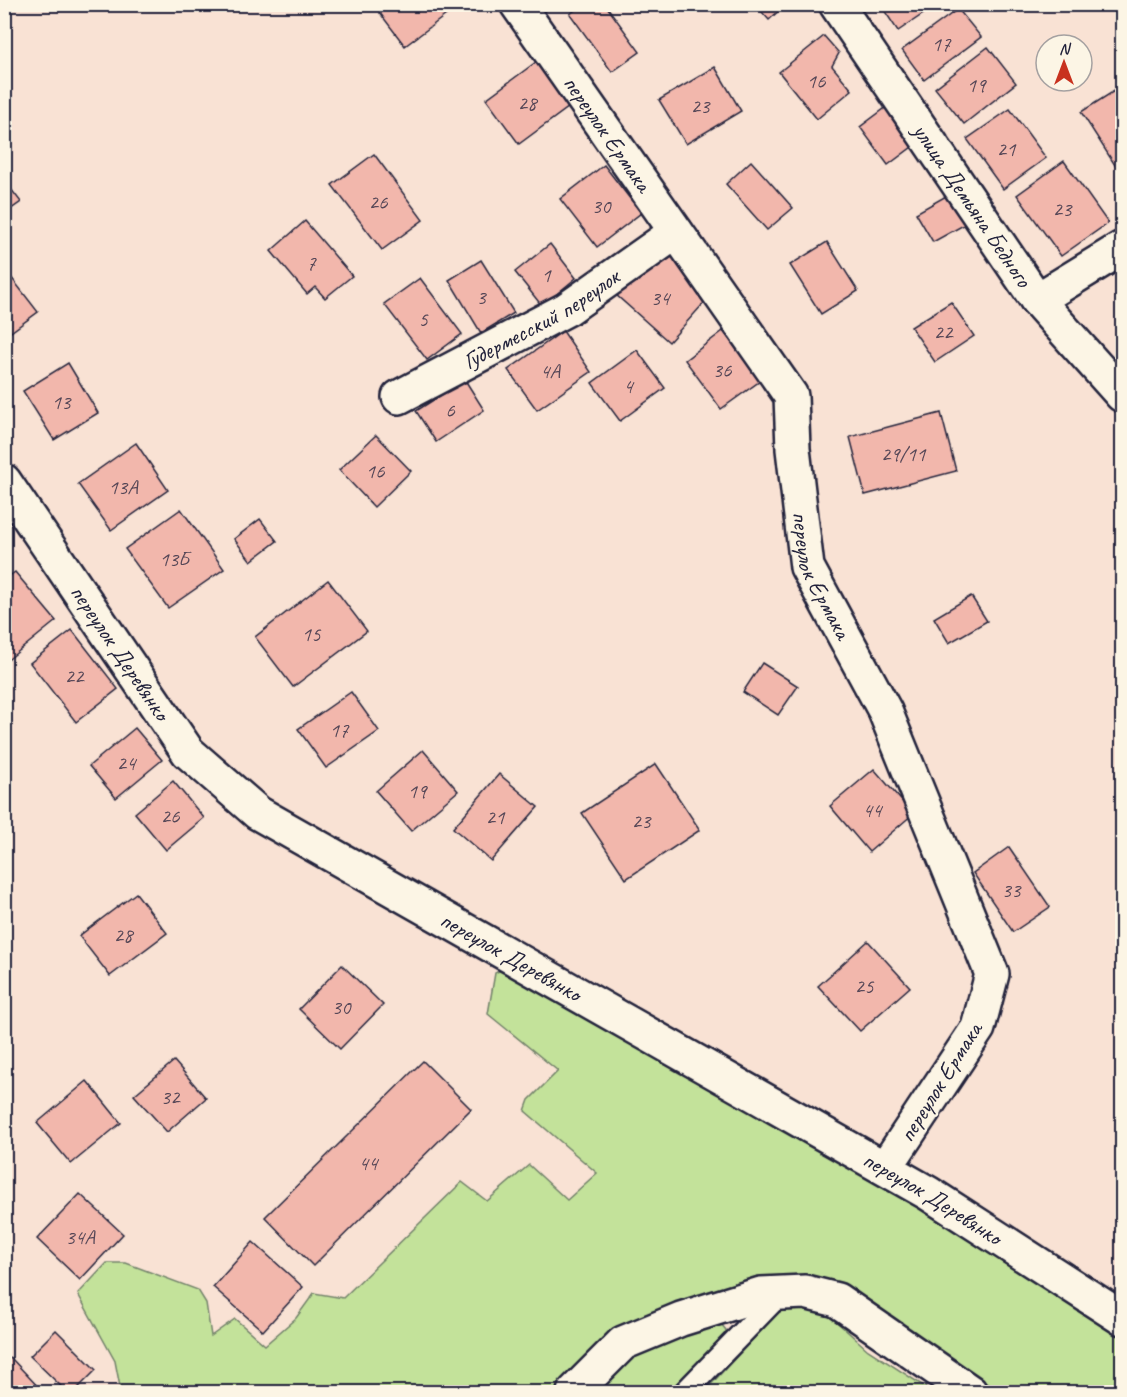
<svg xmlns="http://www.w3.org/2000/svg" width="1127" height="1397" font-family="Caveat,sans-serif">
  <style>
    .green { fill: #c3e29a; stroke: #72826a; stroke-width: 1.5 }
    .building { fill: #f2b7ac; stroke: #22223b; stroke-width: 1.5 }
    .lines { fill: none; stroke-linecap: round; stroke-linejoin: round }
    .service-casing { stroke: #22223b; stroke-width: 26 }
    .minor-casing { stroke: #22223b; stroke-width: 38 }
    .service { stroke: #fcf5e5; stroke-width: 21 }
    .minor { stroke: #fcf5e5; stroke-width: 33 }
    .labels { text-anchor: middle; stroke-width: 4.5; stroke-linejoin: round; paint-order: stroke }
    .number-label { font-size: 21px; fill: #564757 }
    .street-label { font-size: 24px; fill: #22223b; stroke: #fcf5e5 }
  </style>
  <rect width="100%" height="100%" fill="#f9e2d4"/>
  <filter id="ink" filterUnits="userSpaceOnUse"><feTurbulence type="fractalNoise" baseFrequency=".0167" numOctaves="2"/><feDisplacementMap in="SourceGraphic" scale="12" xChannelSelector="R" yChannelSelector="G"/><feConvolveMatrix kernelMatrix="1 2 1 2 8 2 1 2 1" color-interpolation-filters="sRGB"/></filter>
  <g filter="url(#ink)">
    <g class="green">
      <polygon points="510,965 878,1178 1116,1327 1122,1334 1122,1385 1116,1392 1004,1392 944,1363 846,1291 596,1353 554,1392 121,1392 115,1361 78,1294 107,1263 126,1263 198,1290 206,1303 211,1336 235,1319 265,1345 296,1318 314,1293 343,1298 462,1182 487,1201 529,1165 567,1200 597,1173 525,1111 529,1100 558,1071 488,1014 495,973"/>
      <polygon points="792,1307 812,1310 830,1316 868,1350 933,1392 704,1392 777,1313"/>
      <polygon points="711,1324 721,1324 726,1330 724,1341 671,1392 591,1392 627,1357"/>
    </g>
    <g class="building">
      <polygon points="373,4 456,4 458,6 405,46"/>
      <polygon points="583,4 605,4 640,52 612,72 570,14"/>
      <polygon points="755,4 786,4 769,20"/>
      <polygon points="880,4 938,4 898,31"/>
      <polygon points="958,9 981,37 924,80 902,50"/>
      <polygon points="824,36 839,53 832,66 852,90 817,119 779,72"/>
      <polygon points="988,47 1016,83 964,124 935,88"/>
      <polygon points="536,62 569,107 519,144 486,99"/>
      <polygon points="715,67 741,111 686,144 659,100"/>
      <polygon points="1122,86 1122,176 1081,112"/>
      <polygon points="892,103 920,141 888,165 860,127"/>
      <polygon points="1010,109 1046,158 1003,189 967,139"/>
      <polygon points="374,154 423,220 382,250 332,185"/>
      <polygon points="751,161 793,208 767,230 726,184"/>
      <polygon points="1064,161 1108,223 1061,256 1017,195"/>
      <polygon points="604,165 641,213 597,247 560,199"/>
      <polygon points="4,180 21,202 4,214"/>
      <polygon points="955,191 971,221 933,242 916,213"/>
      <polygon points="305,221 352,276 325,298 315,287 307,294 271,251"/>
      <polygon points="827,242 858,291 821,314 790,265"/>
      <polygon points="550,244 576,278 542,306 515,272"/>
      <polygon points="673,256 704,303 669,342 615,294"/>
      <polygon points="481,260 514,313 481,333 449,280"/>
      <polygon points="4,268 38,312 4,337"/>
      <polygon points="420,278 462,334 427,360 384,304"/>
      <polygon points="951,302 974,336 935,362 911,327"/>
      <polygon points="563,331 591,372 537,410 508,370"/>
      <polygon points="723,331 760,381 721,409 685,360"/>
      <polygon points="637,350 665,388 620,421 592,383"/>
      <polygon points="68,363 98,413 54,440 23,391"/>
      <polygon points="465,380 484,410 436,442 416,411"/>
      <polygon points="941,413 956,471 865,495 850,437"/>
      <polygon points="376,435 411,471 374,507 339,470"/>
      <polygon points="136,443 168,490 111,530 78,484"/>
      <polygon points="181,509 224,569 168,608 125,549"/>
      <polygon points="260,519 277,541 251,561 234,539"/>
      <polygon points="15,572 56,621 4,663 4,580"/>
      <polygon points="328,580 367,631 293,687 255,637"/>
      <polygon points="971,596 987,621 949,643 934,618"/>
      <polygon points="72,630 118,689 76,722 30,663"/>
      <polygon points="762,663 798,686 778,715 743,692"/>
      <polygon points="351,692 379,731 326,768 298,729"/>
      <polygon points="135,728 162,760 116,798 89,766"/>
      <polygon points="423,750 458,791 411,831 376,791"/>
      <polygon points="656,764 700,830 626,879 582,813"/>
      <polygon points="874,769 913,814 869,852 830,806"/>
      <polygon points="499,774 538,807 491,861 453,828"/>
      <polygon points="173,781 204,818 166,850 135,813"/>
      <polygon points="1009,847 1050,907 1013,932 973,873"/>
      <polygon points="136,893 167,933 110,976 79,936"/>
      <polygon points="868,941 910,987 860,1031 818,986"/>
      <polygon points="342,965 383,1005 340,1049 299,1009"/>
      <polygon points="174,1061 206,1098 167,1132 134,1095"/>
      <polygon points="423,1061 471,1109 313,1266 265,1217"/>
      <polygon points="87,1081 121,1123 71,1164 37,1123"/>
      <polygon points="80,1194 123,1234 80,1280 37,1239"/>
      <polygon points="253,1242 303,1287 263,1331 213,1287"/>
      <polygon points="56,1330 96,1370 74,1392 67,1392 30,1356"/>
      <polygon points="11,1358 43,1392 4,1392 4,1364"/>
    </g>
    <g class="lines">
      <defs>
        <polyline id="service" points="685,1392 781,1293"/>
        <g id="minor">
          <path id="s1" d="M517 4 791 396 793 449 807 567 885 711 992 974 978 1028 885 1168"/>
          <path id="s2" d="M836 4 1037 300 1122 395"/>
          <polyline points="1037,300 1122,248"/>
          <path id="s3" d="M399 397 567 309 676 232"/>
          <path id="s4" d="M4 481 188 752 258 813 928 1193 1122 1318"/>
          <polyline points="574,1392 623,1343 681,1319 761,1294 805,1292 837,1300 970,1392"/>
        </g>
      </defs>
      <use href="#service" class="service-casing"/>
      <use href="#minor" class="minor-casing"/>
      <use href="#service" class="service"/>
      <use href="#minor" class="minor"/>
    </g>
  </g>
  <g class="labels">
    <g class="number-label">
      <text x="941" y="51">17</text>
      <text x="816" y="88">16</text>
      <text x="976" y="92">19</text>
      <text x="527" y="110">28</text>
      <text x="700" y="113">23</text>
      <text x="1006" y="156">21</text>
      <text x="378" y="209">26</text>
      <text x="601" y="213">30</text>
      <text x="1062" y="216">23</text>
      <text x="311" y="270">7</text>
      <text x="546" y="282">1</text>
      <text x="481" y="304">3</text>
      <text x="660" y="305">34</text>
      <text x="423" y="326">5</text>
      <text x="943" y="339">22</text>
      <text x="722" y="377">36</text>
      <text x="550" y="378">4А</text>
      <text x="628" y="393">4</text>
      <text x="61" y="409">13</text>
      <text x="450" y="417">6</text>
      <text x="903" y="461">29/11</text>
      <text x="375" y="478">16</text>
      <text x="123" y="494">13А</text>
      <text x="174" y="566">13Б</text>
      <text x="311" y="641">15</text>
      <text x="74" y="683">22</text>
      <text x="339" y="737">17</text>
      <text x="126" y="770">24</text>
      <text x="417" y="798">19</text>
      <text x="872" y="817">44</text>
      <text x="170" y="823">26</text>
      <text x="495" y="824">21</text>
      <text x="641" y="828">23</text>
      <text x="1011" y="897">33</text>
      <text x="123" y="942">28</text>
      <text x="864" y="993">25</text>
      <text x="341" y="1014">30</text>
      <text x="170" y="1104">32</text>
      <text x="368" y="1170">44</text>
      <text x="80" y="1244">34А</text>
    </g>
    <g class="street-label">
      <text dy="8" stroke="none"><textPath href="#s1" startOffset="158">переулок Ермака</textPath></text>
      <text dy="8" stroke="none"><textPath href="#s2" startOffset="243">улица Демьяна Бедного</textPath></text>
      <text dy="8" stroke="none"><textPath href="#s3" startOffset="162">Гудермесский переулок</textPath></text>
      <text dy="8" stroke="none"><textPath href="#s1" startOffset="662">переулок Ермака</textPath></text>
      <text dy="8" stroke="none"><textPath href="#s4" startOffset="207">переулок Деревянко</textPath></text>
      <text dy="8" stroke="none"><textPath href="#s4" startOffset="711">переулок Деревянко</textPath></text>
      <text transform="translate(940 1082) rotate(-58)" y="8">переулок Ермака</text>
      <text dy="8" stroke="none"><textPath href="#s4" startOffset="1197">переулок Деревянко</textPath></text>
    </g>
  </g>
  <rect width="1127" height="1397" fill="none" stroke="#fcf5e5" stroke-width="24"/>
  <rect x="12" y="12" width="1103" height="1373" fill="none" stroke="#22223b" stroke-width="2" filter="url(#ink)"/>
  <g transform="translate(1064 63)"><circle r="28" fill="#fcf5e5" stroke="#a5a1a1" stroke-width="1.5"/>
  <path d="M0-4.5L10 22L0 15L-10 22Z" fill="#c8321e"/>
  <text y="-9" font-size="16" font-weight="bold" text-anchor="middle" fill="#22223b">N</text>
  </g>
</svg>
